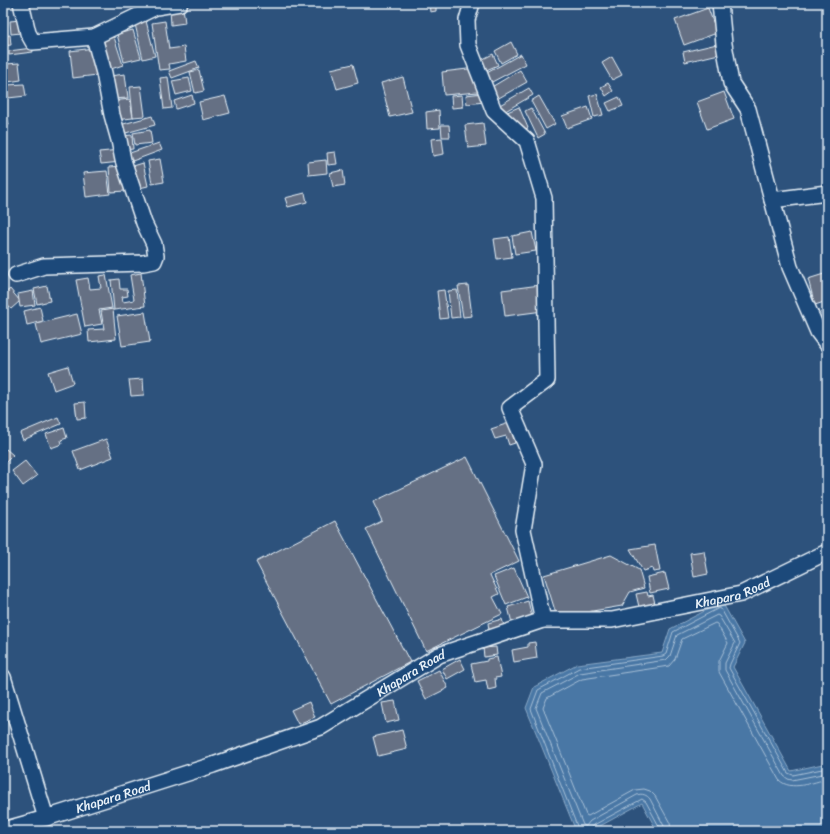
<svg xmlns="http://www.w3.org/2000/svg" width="830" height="834" font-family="Sriracha,sans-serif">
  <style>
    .water { fill: #4977a5; stroke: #89a8c6 }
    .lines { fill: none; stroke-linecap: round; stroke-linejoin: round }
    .shore { stroke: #a8c0d7; stroke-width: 1 }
    .building { fill: #657084; stroke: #e8f1f8 }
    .minor-casing { stroke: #e8f1f8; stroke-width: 18 }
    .minor { stroke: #1f4a7a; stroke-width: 15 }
    .labels { text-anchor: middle; stroke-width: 3; stroke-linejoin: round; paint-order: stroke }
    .street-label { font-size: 13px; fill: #e8f1f8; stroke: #1f4a7a }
  </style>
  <rect width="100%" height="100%" fill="#2d527c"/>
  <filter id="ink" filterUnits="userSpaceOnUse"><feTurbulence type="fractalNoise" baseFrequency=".025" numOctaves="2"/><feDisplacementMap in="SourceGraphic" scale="8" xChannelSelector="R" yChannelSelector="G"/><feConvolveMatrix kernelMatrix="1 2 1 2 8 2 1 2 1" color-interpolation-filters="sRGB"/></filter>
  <g filter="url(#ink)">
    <polygon class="water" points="722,602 745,643 733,667 791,771 827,763 827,831 657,831 642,803 591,831 576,831 526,708 534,687 577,664 662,653 670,629"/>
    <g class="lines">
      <g class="shore">
        <polyline points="579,831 531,709 538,690 579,668 663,656 666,654 673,632 719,608 721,609 740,643 730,664 729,668 788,773 793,775 827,768"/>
        <polyline points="590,831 592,826 642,799 646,802 660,828 660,831"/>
        <path d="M665 831 664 826 650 799C647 795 642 793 637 795L590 821 586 826 583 825 536 708 542 693 580 673 666 660 670 656 677 635 717 615 719 616 735 643 725 663V670L784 776 788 779 792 780 827 773"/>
        <path d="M671 831 670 823 655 796 650 791 644 789 635 790 588 816 586 815 543 708 547 698 582 679 669 666 675 659 682 639 715 623 717 624 728 643 719 661V672L779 780C791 792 813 782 827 779"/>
      </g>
    </g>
    <g class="building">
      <polygon points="429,3 436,3 436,11 430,12"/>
      <polygon points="183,7 185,23 171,25 170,9"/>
      <polygon points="708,8 717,33 684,45 675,20"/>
      <polygon points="20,20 21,33 11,34 10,21"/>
      <polygon points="146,21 155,56 143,59 135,24"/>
      <polygon points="165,21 169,49 184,47 186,61 169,64 170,69 159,70 152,23"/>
      <polygon points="133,30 141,58 124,62 117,34"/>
      <polygon points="10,35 11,45 3,46 3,36"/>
      <polygon points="114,37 123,65 108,70 99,41"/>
      <polygon points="511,42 517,54 501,63 495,51"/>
      <polygon points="717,44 719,54 685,62 683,52"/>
      <polygon points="32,48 33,52 9,55 9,51"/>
      <polygon points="94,48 97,75 73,78 70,51"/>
      <polygon points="493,54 498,65 484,71 479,61"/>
      <polygon points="521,54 526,64 490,83 485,74"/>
      <polygon points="612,57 622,75 612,80 602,63"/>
      <polygon points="196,61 199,68 172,78 169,71"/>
      <polygon points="19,63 21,80 8,82 6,64"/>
      <polygon points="353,64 358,83 337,89 331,69"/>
      <polygon points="476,68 478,92 444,95 442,72"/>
      <polygon points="199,70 204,91 195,93 190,72"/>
      <polygon points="520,70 527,82 497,99 490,88"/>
      <polygon points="125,74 128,98 112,99 110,76"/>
      <polygon points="168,77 172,108 164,109 160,78"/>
      <polygon points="403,77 412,112 390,117 381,83"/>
      <polygon points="189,78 192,91 176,95 172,81"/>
      <polygon points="608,83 613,91 606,96 601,87"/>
      <polygon points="24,84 26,96 8,98 7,85"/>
      <polygon points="141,86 145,116 133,117 130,87"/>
      <polygon points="529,88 533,95 502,113 498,106"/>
      <polygon points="724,92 734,119 707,129 697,102"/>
      <polygon points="483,93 484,102 467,104 466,95"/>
      <polygon points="597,94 603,115 594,117 589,96"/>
      <polygon points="192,95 194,103 176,109 174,101"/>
      <polygon points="462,95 463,107 452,108 451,96"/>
      <polygon points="225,96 230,113 203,120 199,102"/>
      <polygon points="539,96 555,124 546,129 531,101"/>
      <polygon points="619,97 623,106 610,111 606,103"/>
      <polygon points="130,99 133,118 115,120 112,101"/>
      <polygon points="519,107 528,128 514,133 505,113"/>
      <polygon points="588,107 592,119 567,128 562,116"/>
      <polygon points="531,108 545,134 538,138 525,111"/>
      <polygon points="439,110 440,128 427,129 426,112"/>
      <polygon points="7,116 9,125 5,126 6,134 3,135 3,117"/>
      <polygon points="152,116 155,125 122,134 120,125"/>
      <polygon points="483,123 486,146 468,148 465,125"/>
      <polygon points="441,125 449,125 450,137 442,137"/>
      <polygon points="150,130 152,143 135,145 133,133"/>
      <polygon points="132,135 133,149 123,150 121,136"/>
      <polygon points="442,138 444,154 433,156 431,139"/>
      <polygon points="159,143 162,150 127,163 124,155"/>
      <polygon points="120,150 121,162 101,164 99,152"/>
      <polygon points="335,152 337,164 328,165 327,153"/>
      <polygon points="160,159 164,182 152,184 148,161"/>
      <polygon points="326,160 327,173 309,175 308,162"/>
      <polygon points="143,163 148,186 135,189 130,167"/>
      <polygon points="122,166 125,191 111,192 109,167"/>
      <polygon points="343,170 345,185 333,187 330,173"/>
      <polygon points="107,171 110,194 86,197 83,173"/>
      <polygon points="305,193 307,202 288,207 285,198"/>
      <polygon points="532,232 536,251 515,254 512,236"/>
      <polygon points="509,237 512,257 497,259 494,239"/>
      <polygon points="141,273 145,306 114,310 111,280 119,279 120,289 127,289 128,296 122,297 123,302 134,300 130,275"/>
      <polygon points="827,273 827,301 815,305 808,279"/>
      <polygon points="106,275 112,308 99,310 102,324 85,327 76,280 88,278 90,289 101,288 99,276"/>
      <polygon points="468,285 472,316 463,317 458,286"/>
      <polygon points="540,285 543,311 505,316 502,290"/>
      <polygon points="47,286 50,301 37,304 34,289"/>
      <polygon points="10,289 20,301 11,309 3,300 3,295"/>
      <polygon points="444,290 448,318 440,319 437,291"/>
      <polygon points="457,290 460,317 451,318 448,291"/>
      <polygon points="33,291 35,305 20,307 18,294"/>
      <polygon points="40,307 43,321 27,325 24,311"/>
      <polygon points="113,309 116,339 89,342 88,330 104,329 101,311"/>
      <polygon points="827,310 827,325 825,320 824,321 821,312"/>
      <polygon points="145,312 150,342 122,346 117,316"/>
      <polygon points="77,314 82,334 41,344 36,324"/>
      <polygon points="68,366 73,383 54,390 48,372"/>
      <polygon points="143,379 144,395 131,396 129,380"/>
      <polygon points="85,402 86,418 77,419 75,403"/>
      <polygon points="58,417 61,424 23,440 20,433"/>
      <polygon points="509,423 515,443 509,445 506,436 495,439 491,429"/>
      <polygon points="64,428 67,438 61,440 62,444 51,448 46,434"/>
      <polygon points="106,439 113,457 80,470 73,451"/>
      <polygon points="6,449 13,455 3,465 3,452"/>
      <polygon points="467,457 519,561 490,575 499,594 493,597 502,614 426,651 366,529 382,521 373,502"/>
      <polygon points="25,461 37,476 23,486 12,471"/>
      <polygon points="335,521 410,662 331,704 256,562"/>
      <polygon points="655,545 660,571 653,572 652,568 643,571 630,549"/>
      <polygon points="704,551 708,574 694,577 690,553"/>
      <polygon points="611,555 639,570 644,588 630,592 622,606 557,617 544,575"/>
      <polygon points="514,568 527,597 506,605 494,576"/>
      <polygon points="665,573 669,589 650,593 647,577"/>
      <polygon points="647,592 648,596 653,595 656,608 640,611 636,594"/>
      <polygon points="528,601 532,617 512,623 508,607"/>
      <polygon points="502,619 504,626 489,630 488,623"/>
      <polygon points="535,642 537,658 514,662 512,650 528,647 528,643"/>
      <polygon points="496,647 497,655 484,657 483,648"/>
      <polygon points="497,657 501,677 495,678 496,688 488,690 486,680 475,682 471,664 487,661 487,659"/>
      <polygon points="460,659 465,669 447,679 442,669"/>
      <polygon points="439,670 448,688 426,699 417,681"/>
      <polygon points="395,701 399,720 386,723 382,703"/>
      <polygon points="309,702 315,717 298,724 291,710"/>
      <polygon points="402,730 407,749 378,756 373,737"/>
    </g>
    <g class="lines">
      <defs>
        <g id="minor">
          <polyline points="21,3 28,33 33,42 94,37 156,7 180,3"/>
          <polyline points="472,3 467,20 468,45 494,111 527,141 544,198 547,380 510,408 534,464 523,530 543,620"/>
          <polyline points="720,3 724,44 731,83 748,109 790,267 818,332 827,344"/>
          <polyline points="772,200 827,193"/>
          <polyline points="16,275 44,266 143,263 154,261 156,256 154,244 144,223 123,160 119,140 112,115 104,73 94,37"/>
          <polyline points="3,677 46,818"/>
          <path id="s1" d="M3 830 46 818 213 765 321 727 439 655 543 620H612L741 594 827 552"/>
        </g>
      </defs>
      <use href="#minor" class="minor-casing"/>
      <use href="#minor" class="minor"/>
    </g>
  </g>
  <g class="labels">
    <g class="street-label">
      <text dy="5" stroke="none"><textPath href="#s1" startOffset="775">Khapara Road</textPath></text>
      <text dy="5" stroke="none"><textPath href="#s1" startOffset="439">Khapara Road</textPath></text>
      <text dy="5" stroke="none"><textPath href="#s1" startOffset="115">Khapara Road</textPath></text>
    </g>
  </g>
  <rect width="830" height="834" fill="none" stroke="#1f4a7a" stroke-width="16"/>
  <rect x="8" y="8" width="814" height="818" fill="none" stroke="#e8f1f8" stroke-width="1.5" filter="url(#ink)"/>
</svg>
